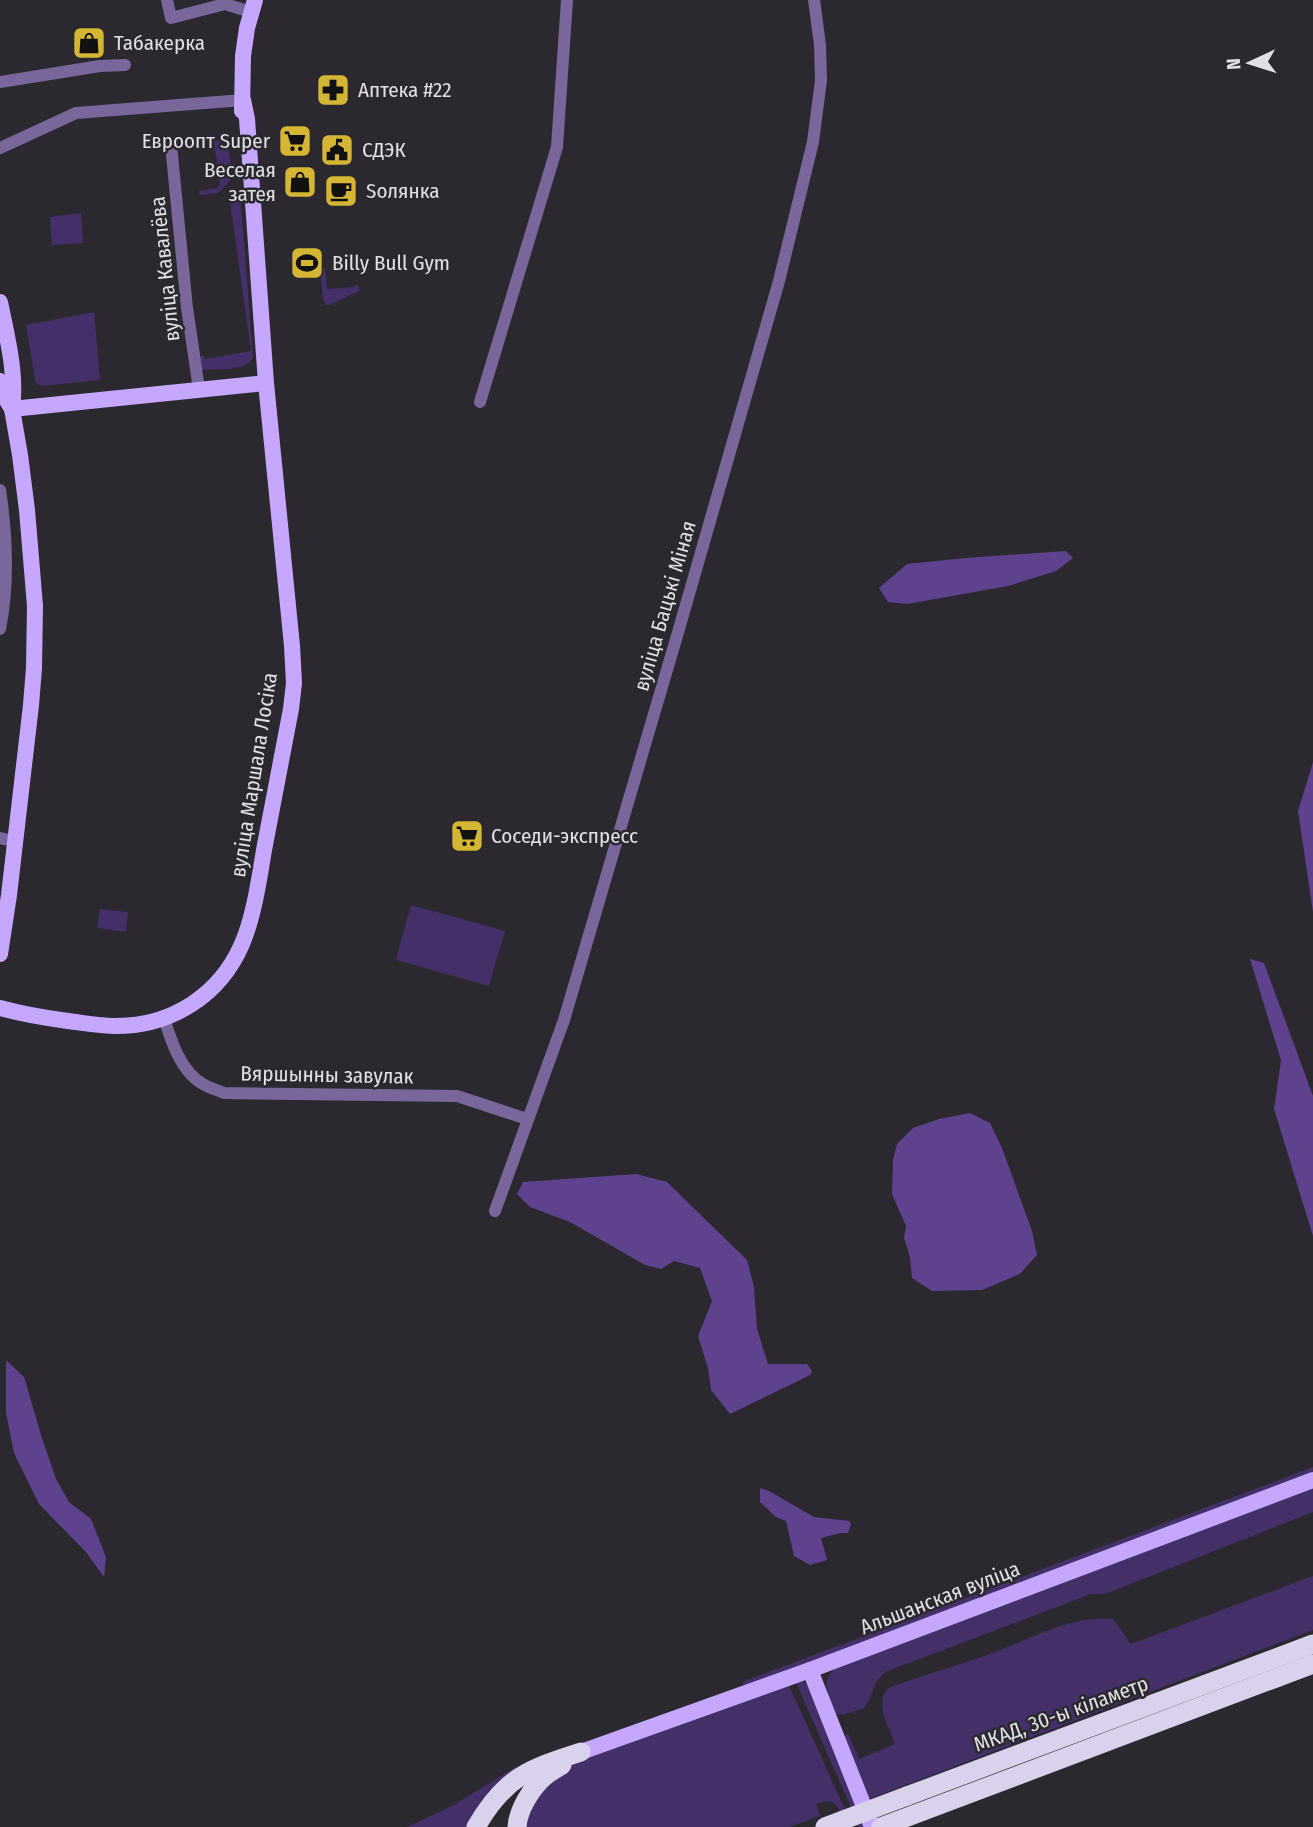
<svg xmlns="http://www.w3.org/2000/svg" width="1313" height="1827" font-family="'Fira Sans Condensed',sans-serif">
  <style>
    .green { fill: #442f68 }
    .forest { fill: #5f428e }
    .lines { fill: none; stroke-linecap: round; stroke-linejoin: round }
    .minor { stroke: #79679b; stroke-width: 12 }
    .major { stroke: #c5a8fe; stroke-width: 16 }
    .highway { stroke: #dad2ec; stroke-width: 19 }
    .highway-bridge { stroke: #dad2ec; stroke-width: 19 }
    .labels { text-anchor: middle; stroke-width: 5; stroke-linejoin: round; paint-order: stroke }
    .poi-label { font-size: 21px; fill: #e1e0e4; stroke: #2b292f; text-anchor: start }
    .street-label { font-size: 21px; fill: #e1e0e4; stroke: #2b292f }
  </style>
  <rect width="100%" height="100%" fill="#2b292f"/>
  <g class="green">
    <polygon points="218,133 224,133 227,135 232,178 218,193 200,195 199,191 217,188 217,186 220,186 214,141 219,141"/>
    <path d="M239 193 241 204 253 358C244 372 217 369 202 370L199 356H204L205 359 251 351 229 195Z"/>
    <polygon points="81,213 83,243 52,245 50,217"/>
    <polygon points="321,268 325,268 327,289 355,287 355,285 359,285 359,291 329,305 326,305 323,299 320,270"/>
    <polygon points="94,312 100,380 42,386 37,384 35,380 26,325"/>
    <polygon points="411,905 505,931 489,986 396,960"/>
    <polygon points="100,909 128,912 126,932 97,928"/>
    <polygon points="1313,1467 1313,1473 743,1689 743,1684 745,1681"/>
    <path d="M1313 1487V1512L1105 1594H1091L885 1672 876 1682 871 1696 864 1708 843 1715 835 1714C829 1695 818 1681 838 1666Z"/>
    <path d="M1313 1576V1630L869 1799 844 1738 848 1733 859 1759 895 1744C889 1726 874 1706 888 1688 923 1675 960 1665 995 1652 1034 1638 1070 1615 1113 1619L1131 1644Z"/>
    <polygon points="795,1680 802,1681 811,1688 866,1827 858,1827 849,1803"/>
    <path d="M787 1681 843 1805 851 1827H845C839 1809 838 1796 816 1804L820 1816 789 1827H522L536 1794 578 1760Z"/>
    <polygon points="517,1766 508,1780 469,1827 407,1827 454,1805"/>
  </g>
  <g class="forest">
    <polygon points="1066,551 1073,558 1056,571 1008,586 907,604 888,602 879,588 907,564 965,558"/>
    <polygon points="1313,762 1313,912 1298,811"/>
    <polygon points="1250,959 1264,963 1313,1096 1313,1236 1274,1109 1281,1060"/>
    <polygon points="970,1113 990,1123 1002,1148 1032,1231 1037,1255 1020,1274 982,1290 932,1291 912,1278 910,1257 904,1238 906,1226 892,1194 893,1160 897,1144 913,1128 939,1119"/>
    <polygon points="636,1174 667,1182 747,1260 754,1287 757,1329 768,1364 807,1364 812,1371 810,1375 730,1414 711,1390 708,1368 698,1336 712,1301 700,1268 674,1261 661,1269 645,1265 570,1222 530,1207 517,1194 523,1182"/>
    <polygon points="6,1360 24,1377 42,1438 56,1479 69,1502 91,1519 106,1557 104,1577 86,1552 39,1504 14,1453 6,1413"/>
    <polygon points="760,1488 769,1491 814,1517 849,1521 851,1524 848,1533 840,1533 821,1538 827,1560 810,1565 794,1556 786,1521 776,1517 760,1502"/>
  </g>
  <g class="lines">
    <g class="minor">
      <polyline points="167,0 171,18 225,4 251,12"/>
      <polyline points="0,82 100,66 125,65"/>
      <polyline points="171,145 187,308 199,389"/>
      <polyline points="0,148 76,113 243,100"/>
      <polyline points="480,402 557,147 567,0"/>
      <path d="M0 490C7 536 9 584 0 629"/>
      <polyline points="0,838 14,841"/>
      <path d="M164 1018C171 1041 181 1072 203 1084 209 1088 217 1090 224 1093L457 1096 527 1119"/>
      <polyline points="495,1211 564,1020 679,629 779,281 813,142 821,80 820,45 814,0"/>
    </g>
    <g class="major">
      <polyline points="242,111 243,56 247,28 255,0"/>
      <path d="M0 302C7 337 17 374 12 409"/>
      <polyline points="0,381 2,392 12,409 20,455 27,510 35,606 34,668 31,705 9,895 0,954"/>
      <polyline points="12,409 266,383"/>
      <path d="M0 1008C22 1014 45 1018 68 1021 84 1023 100 1026 116 1026 172 1026 220 995 242 944 254 916 259 880 264 850 273 803 282 756 291 709L294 683 292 646 266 383 247 119 243 100"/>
      <polyline points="810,1670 872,1827"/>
      <polyline points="581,1752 810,1670 1313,1480"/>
    </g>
    <g class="highway">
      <polyline points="907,1796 1313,1644"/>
      <path d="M476 1827C505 1777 528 1769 581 1752"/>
      <path d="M517 1827C518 1810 531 1789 543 1778 548 1773 556 1769 562 1765"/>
      <polyline points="881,1827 1313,1664"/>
    </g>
    <polyline class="highway-bridge" points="825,1827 907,1796"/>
  </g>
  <defs>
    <symbol id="shop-square" viewBox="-11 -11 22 22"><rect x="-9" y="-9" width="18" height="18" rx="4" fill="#d5b534" stroke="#2b292f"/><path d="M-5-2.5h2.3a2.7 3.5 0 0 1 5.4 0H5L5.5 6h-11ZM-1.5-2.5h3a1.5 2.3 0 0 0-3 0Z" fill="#111"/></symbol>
    <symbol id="pharmacy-square" viewBox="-11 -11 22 22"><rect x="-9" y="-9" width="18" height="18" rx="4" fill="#d5b534" stroke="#2b292f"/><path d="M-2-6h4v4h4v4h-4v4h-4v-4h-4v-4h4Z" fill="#111"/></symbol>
    <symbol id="supermarket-square" viewBox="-11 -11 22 22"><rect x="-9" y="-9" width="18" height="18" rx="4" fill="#d5b534" stroke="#2b292f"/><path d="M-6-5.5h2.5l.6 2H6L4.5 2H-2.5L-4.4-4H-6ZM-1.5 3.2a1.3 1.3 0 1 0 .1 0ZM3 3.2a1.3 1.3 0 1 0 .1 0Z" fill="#111"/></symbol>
    <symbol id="civic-square" viewBox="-11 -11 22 22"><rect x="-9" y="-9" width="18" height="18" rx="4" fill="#d5b534" stroke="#2b292f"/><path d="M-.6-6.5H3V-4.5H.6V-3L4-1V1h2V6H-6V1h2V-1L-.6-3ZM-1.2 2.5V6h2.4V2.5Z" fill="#111"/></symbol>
    <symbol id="cafe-square" viewBox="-11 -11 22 22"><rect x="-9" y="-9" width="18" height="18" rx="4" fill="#d5b534" stroke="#2b292f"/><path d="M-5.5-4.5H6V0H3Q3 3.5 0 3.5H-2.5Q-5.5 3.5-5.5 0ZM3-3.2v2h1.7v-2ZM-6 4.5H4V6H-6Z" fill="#111"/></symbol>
    <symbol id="stadium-square" viewBox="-11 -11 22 22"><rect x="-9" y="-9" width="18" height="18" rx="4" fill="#d5b534" stroke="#2b292f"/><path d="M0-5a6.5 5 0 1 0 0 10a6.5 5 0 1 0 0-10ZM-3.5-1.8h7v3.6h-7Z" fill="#111"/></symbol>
  </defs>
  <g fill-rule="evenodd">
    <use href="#shop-square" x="70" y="24" width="38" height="38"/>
    <use href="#pharmacy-square" x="314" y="71" width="38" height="38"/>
    <use href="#supermarket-square" x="276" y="122" width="38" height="38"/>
    <use href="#civic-square" x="318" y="131" width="38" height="38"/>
    <use href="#shop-square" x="281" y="163" width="38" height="38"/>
    <use href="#cafe-square" x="322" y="172" width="38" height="38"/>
    <use href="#stadium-square" x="288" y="244" width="38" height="38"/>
    <use href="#supermarket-square" x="448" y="817" width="38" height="38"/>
  </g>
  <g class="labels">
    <g class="poi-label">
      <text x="114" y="50">Табакерка</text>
      <text x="358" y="97">Аптека #22</text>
      <text x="270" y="148" text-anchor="end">Евроопт Super</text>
      <text x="362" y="157">СДЭК</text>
      <text x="276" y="177" text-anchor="end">Веселая<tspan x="276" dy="24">затея</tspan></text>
      <text x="366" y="198">Sолянка</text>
      <text x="332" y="270">Billy Bull Gym</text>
      <text x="491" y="843">Соседи-экспресс</text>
    </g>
    <g class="street-label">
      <text transform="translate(165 269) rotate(-96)" y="7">вуліца Кавалёва</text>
      <text transform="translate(665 606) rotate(-74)" y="7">вуліца Бацькі Міная</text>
      <text transform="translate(254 775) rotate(-81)" y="7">вуліца Маршала Лосіка</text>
      <text transform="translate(327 1075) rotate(1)" y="7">Вяршынны завулак</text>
      <text transform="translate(940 1598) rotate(-21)" y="7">Альшанская вуліца</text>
      <text transform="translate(1061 1714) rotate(-20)" y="7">МКАД, 30-ы кіламетр</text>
    </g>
  </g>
  <g transform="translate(1250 63) rotate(266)" stroke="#2b292f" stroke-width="5" paint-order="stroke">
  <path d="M0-5L12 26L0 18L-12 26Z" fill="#e1e0e4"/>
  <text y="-10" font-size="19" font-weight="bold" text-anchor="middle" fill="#e1e0e4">N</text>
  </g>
</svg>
